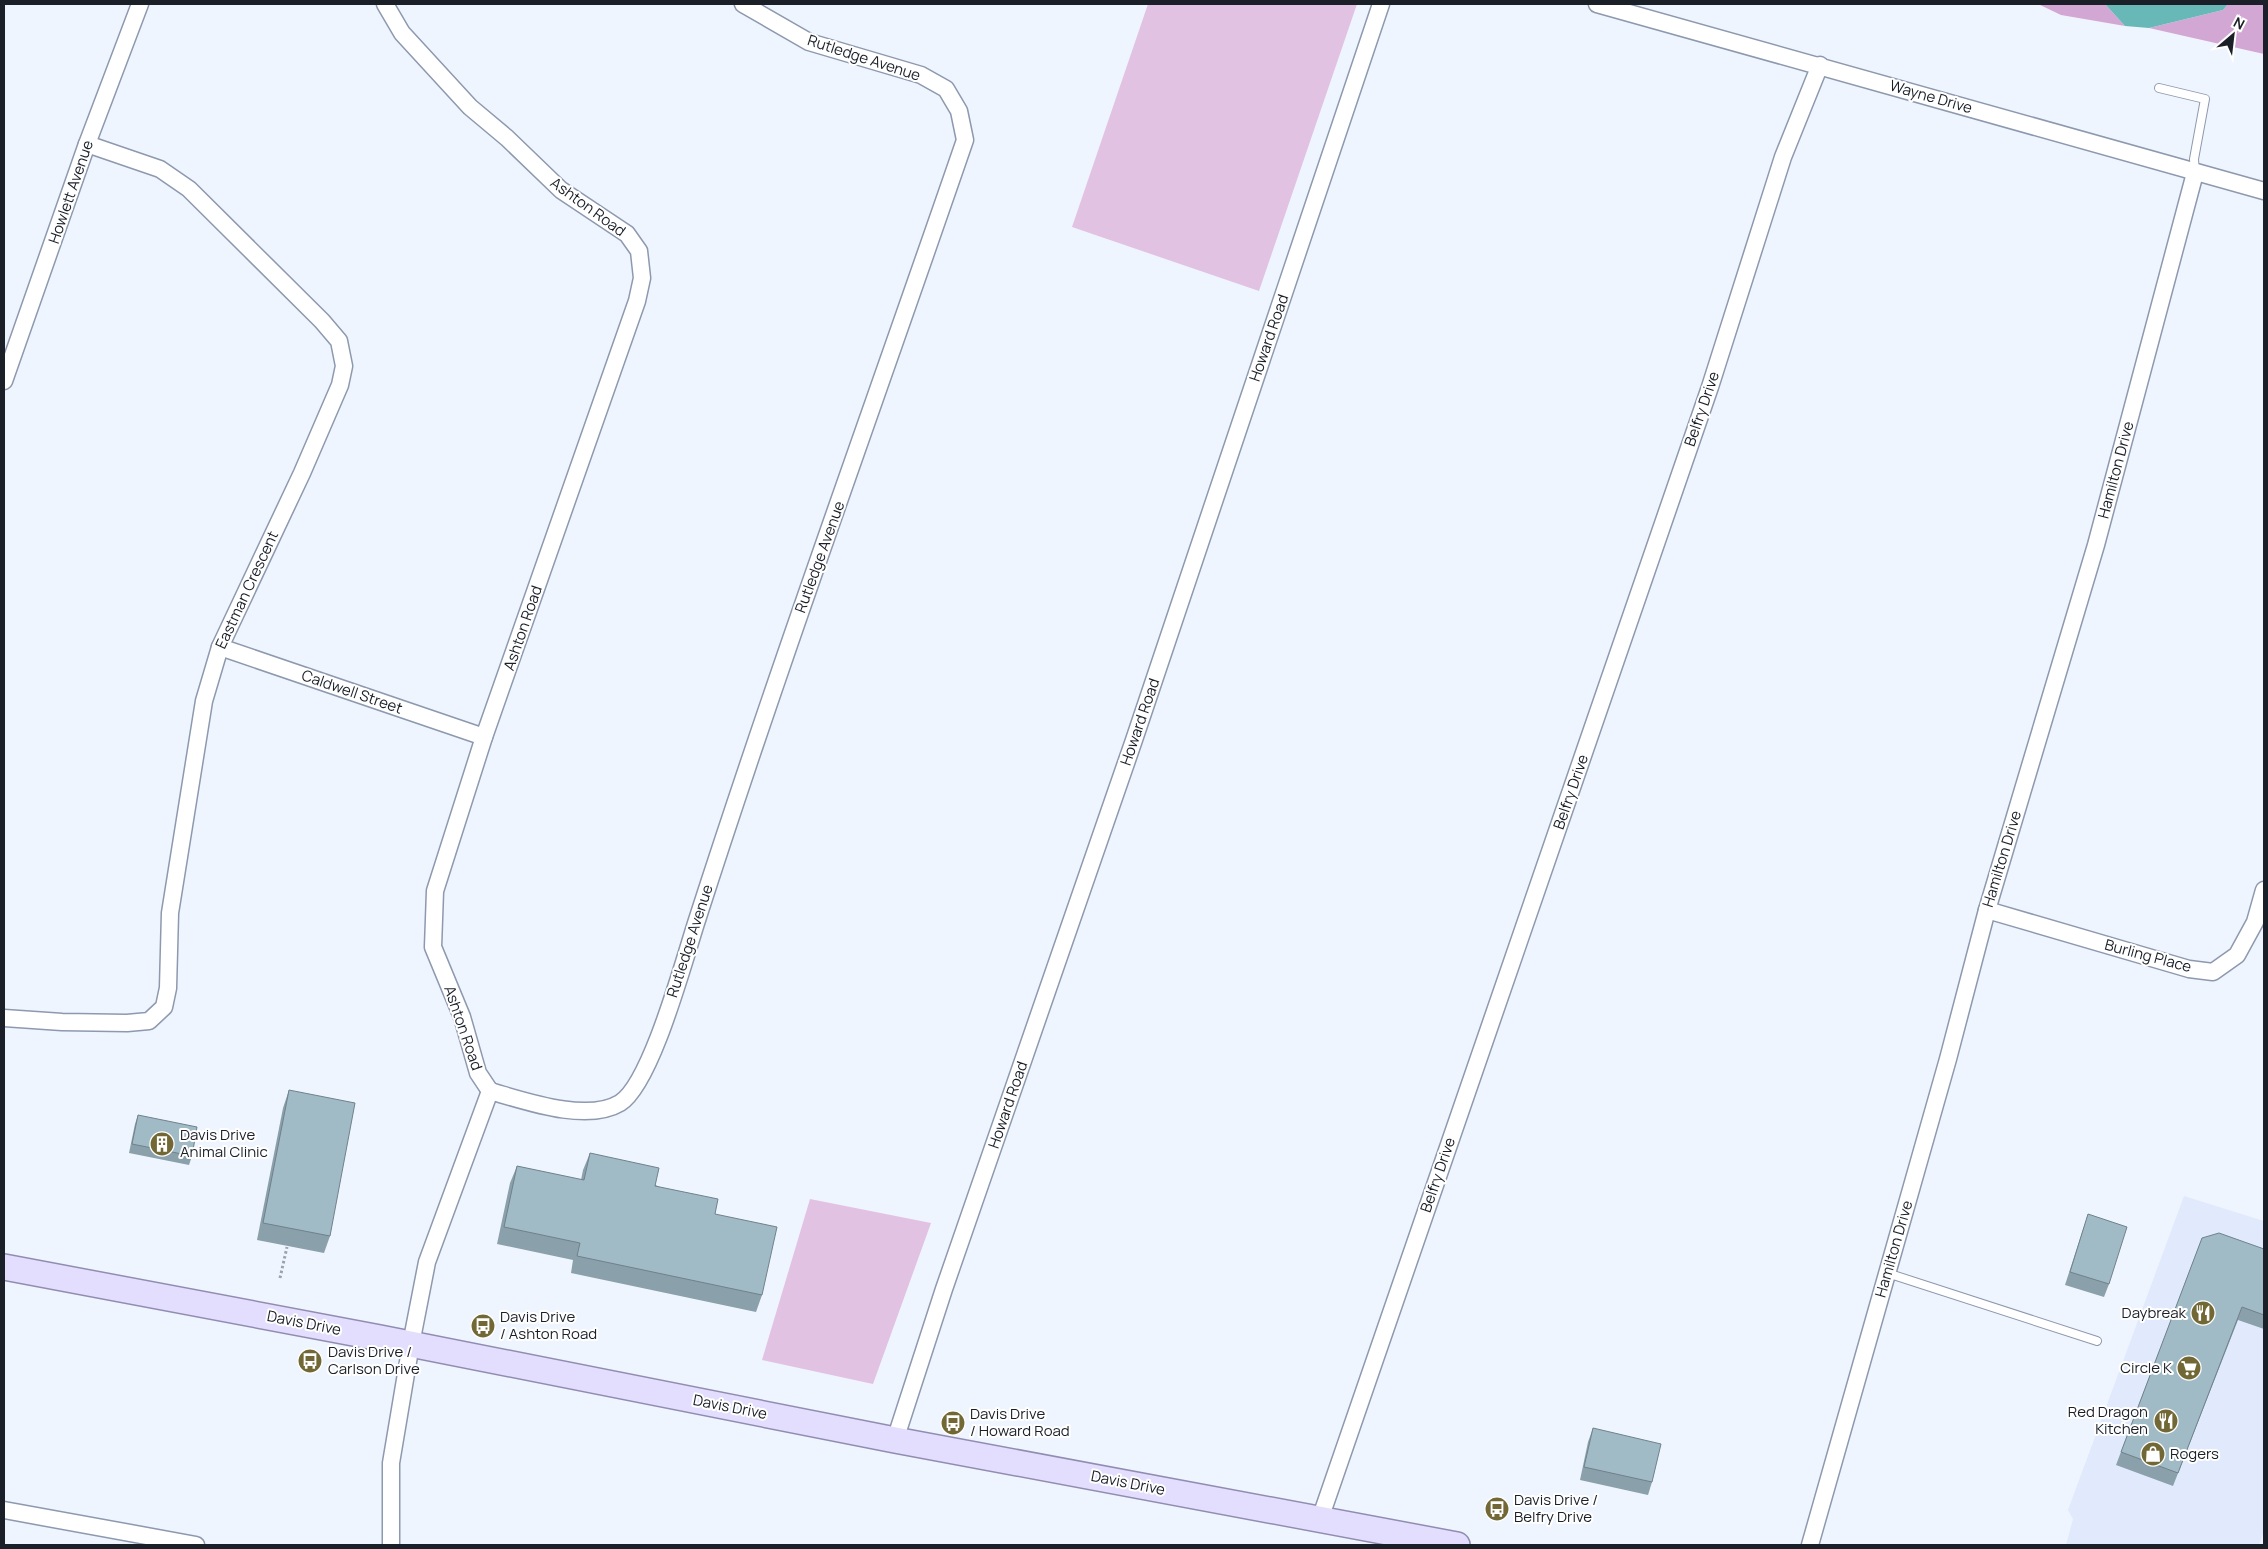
<svg xmlns="http://www.w3.org/2000/svg" width="2268" height="1549" font-family="Manrope,sans-serif">
  <style>
    .built { fill: #e0eafc }
    .green { fill: #e1c2e2 }
    .forest { fill: #d3a7d4 }
    .water { fill: #68b8b8 }
    .lines { fill: none; stroke-linecap: round; stroke-linejoin: round }
    .lane-casing { stroke: #8d99ae; stroke-width: 10 }
    .street-casing { stroke: #8d99ae; stroke-width: 19 }
    .primary-casing { stroke: #918db2; stroke-width: 28 }
    .path { stroke: #9ca2aa; stroke-width: 3; stroke-dasharray: 2.5 2.5; stroke-linecap: butt }
    .lane { stroke: #fff; stroke-width: 8 }
    .street { stroke: #fff; stroke-width: 16 }
    .primary { stroke: #e3defd; stroke-width: 25 }
    .wall { fill: #8aa0aa }
    .building { fill: #a0bac6; stroke: #70828b }
    .labels { text-anchor: middle; stroke-width: 4; stroke-linejoin: round; paint-order: stroke }
    .street-label { font-size: 15px; fill: #1b2028; stroke: #fff }
    .poi-label { font-size: 15px; fill: #1b2028; stroke: #fff; text-anchor: start }
  </style>
  <rect width="100%" height="100%" fill="#eff5fe"/>
  <polygon class="built" points="2184,1196 2264,1221 2264,1531 2259,1545 2066,1545 2073,1519 2068,1510"/>
  <g class="green">
    <polygon points="1148,4 1357,4 1259,291 1072,227"/>
    <polygon points="810,1199 931,1223 873,1384 762,1360"/>
  </g>
  <g class="forest">
    <polygon points="2038,4 2105,4 2125,26 2061,15"/>
    <polygon points="2228,4 2264,4 2264,54 2149,28 2223,10"/>
  </g>
  <polygon class="water" points="2105,4 2228,4 2223,10 2149,28 2125,26"/>
  <g class="lines">
    <defs>
      <g id="lane">
        <polyline points="2159,88 2205,99 2194,159 2195,173"/>
        <polyline points="1887,1273 2097,1341"/>
      </g>
      <g id="street">
        <polyline points="385,4 402,33 470,107 507,138 561,190 627,234 639,251 642,278 637,301 484,737 435,891 433,947 462,1017 478,1073 490,1091"/>
        <polyline points="1597,4 2264,191"/>
        <polyline points="4,381 87,144 140,4"/>
        <polyline points="220,647 484,737"/>
        <polyline points="1987,910 2189,969 2213,972 2237,955 2255,922 2264,890"/>
        <polyline points="4,1018 62,1022 127,1023 149,1021 164,1007 168,988 170,913 204,701 220,647 302,473 340,385 344,366 339,341 322,321 189,189 160,169 87,144"/>
        <path d="M490 1091C525 1101 587 1123 620 1103 652 1083 685 956 698 917 782 656 876 399 965 140L959 111 946 89 921 75 809 42 743 4"/>
        <polyline points="895,1440 944,1289 1134,740 1381,4"/>
        <polyline points="4,1510 196,1545"/>
        <polyline points="1320,1519 1710,387 1783,157 1820,65"/>
        <polyline points="391,1545 391,1463 411,1344 427,1262 490,1091"/>
        <polyline points="1810,1545 1948,1059 1987,910 2096,545 2195,173"/>
      </g>
      <polyline id="primary" points="4,1267 380,1338 895,1440 1457,1545"/>
    </defs>
    <use href="#lane" class="lane-casing"/>
    <use href="#street" class="street-casing"/>
    <use href="#primary" class="primary-casing"/>
    <polyline class="path" points="280,1278 287,1247"/>
    <use href="#lane" class="lane"/>
    <use href="#street" class="street"/>
    <use href="#primary" class="primary"/>
  </g>
  <g class="wall">
    <polygon points="289,1090 330,1236 324,1253 257,1240 283,1108"/>
    <polygon points="138,1115 192,1156 189,1165 129,1153 135,1124"/>
    <polygon points="590,1153 715,1214 762,1295 756,1312 571,1273 573,1260 497,1244 510,1183 517,1166 581,1180 583,1170"/>
    <polygon points="2088,1214 2109,1284 2104,1297 2065,1285"/>
    <polygon points="2202,1238 2264,1249 2264,1329 2238,1320 2173,1486 2116,1465"/>
    <polygon points="1593,1428 1652,1482 1648,1495 1580,1480 1588,1442"/>
  </g>
  <g class="building">
    <polygon points="289,1090 355,1103 330,1236 263,1223"/>
    <polygon points="138,1115 197,1127 192,1156 132,1144"/>
    <polygon points="590,1153 659,1168 655,1186 718,1199 715,1214 777,1227 762,1295 577,1256 580,1243 504,1227 517,1166 584,1180"/>
    <polygon points="2088,1214 2127,1227 2109,1284 2070,1272"/>
    <polygon points="2219,1233 2264,1249 2264,1315 2242,1307 2178,1473 2121,1452 2202,1238"/>
    <polygon points="1593,1428 1661,1444 1652,1482 1584,1467"/>
  </g>
  <defs>
    <symbol id="building-disc" viewBox="-11 -11 22 22"><circle r="9.5" fill="#716835" stroke="#fff"/><path d="M-4-6H4V6H1V3H-1V6H-4ZM-2.5-4.3h1.7v1.8h-1.7ZM.8-4.3h1.7v1.8H.8ZM-2.5-1h1.7V.8h-1.7ZM.8-1h1.7V.8H.8Z" fill="#fff"/></symbol>
    <symbol id="restaurant-disc" viewBox="-11 -11 22 22"><circle r="9.5" fill="#716835" stroke="#fff"/><path d="M-5-6h1v4h1v-4h1v4h1v-4h1v5L-1.5 .5V6h-2V.5L-5-1ZM5-6V6H3V1.5H1.5Q1.5-4 5-6Z" fill="#fff"/></symbol>
    <symbol id="bus-disc" viewBox="-11 -11 22 22"><circle r="9.5" fill="#716835" stroke="#fff"/><path d="M-5-6H5V4H4V6H2V4H-2V6H-4V4H-5ZM-3.5-4V0h7V-4ZM-3.5 1.2v1.5H-2V1.2ZM2 1.2v1.5H3.5V1.2Z" fill="#fff"/></symbol>
    <symbol id="supermarket-disc" viewBox="-11 -11 22 22"><circle r="9.5" fill="#716835" stroke="#fff"/><path d="M-6-5.5h2.5l.6 2H6L4.5 2H-2.5L-4.4-4H-6ZM-1.5 3.2a1.3 1.3 0 1 0 .1 0ZM3 3.2a1.3 1.3 0 1 0 .1 0Z" fill="#fff"/></symbol>
    <symbol id="shop-disc" viewBox="-11 -11 22 22"><circle r="9.5" fill="#716835" stroke="#fff"/><path d="M-5-2.5h2.3a2.7 3.5 0 0 1 5.4 0H5L5.5 6h-11ZM-1.5-2.5h3a1.5 2.3 0 0 0-3 0Z" fill="#fff"/></symbol>
  </defs>
  <g fill-rule="evenodd">
    <use href="#building-disc" x="148" y="1130" width="28" height="28"/>
    <use href="#restaurant-disc" x="2189" y="1299" width="28" height="28"/>
    <use href="#bus-disc" x="469" y="1312" width="28" height="28"/>
    <use href="#bus-disc" x="296" y="1347" width="28" height="28"/>
    <use href="#supermarket-disc" x="2175" y="1354" width="28" height="28"/>
    <use href="#restaurant-disc" x="2152" y="1407" width="28" height="28"/>
    <use href="#bus-disc" x="939" y="1409" width="28" height="28"/>
    <use href="#shop-disc" x="2139" y="1440" width="28" height="28"/>
    <use href="#bus-disc" x="1483" y="1495" width="28" height="28"/>
  </g>
  <g class="labels">
    <g class="street-label">
      <text transform="translate(864 58) rotate(18)" y="5">Rutledge Avenue</text>
      <text transform="translate(1931 97) rotate(16)" y="5">Wayne Drive</text>
      <text transform="translate(71 192) rotate(-71)" y="5">Howlett Avenue</text>
      <text transform="translate(588 207) rotate(36)" y="5">Ashton Road</text>
      <text transform="translate(1269 338) rotate(-71)" y="5">Howard Road</text>
      <text transform="translate(1702 409) rotate(-71)" y="5">Belfry Drive</text>
      <text transform="translate(2116 470) rotate(-75)" y="5">Hamilton Drive</text>
      <text transform="translate(820 557) rotate(-70)" y="5">Rutledge Avenue</text>
      <text transform="translate(247 590) rotate(-65)" y="5">Eastman Crescent</text>
      <text transform="translate(523 628) rotate(-71)" y="5">Ashton Road</text>
      <text transform="translate(352 692) rotate(19)" y="5">Caldwell Street</text>
      <text transform="translate(1140 722) rotate(-71)" y="5">Howard Road</text>
      <text transform="translate(1571 792) rotate(-71)" y="5">Belfry Drive</text>
      <text transform="translate(2002 859) rotate(-73)" y="5">Hamilton Drive</text>
      <text transform="translate(690 941) rotate(-72)" y="5">Rutledge Avenue</text>
      <text transform="translate(2148 956) rotate(15)" y="5">Burling Place</text>
      <text transform="translate(463 1028) rotate(71)" y="5">Ashton Road</text>
      <text transform="translate(1008 1105) rotate(-71)" y="5">Howard Road</text>
      <text transform="translate(1438 1175) rotate(-71)" y="5">Belfry Drive</text>
      <text transform="translate(1894 1249) rotate(-74)" y="5">Hamilton Drive</text>
      <text transform="translate(304 1323) rotate(11)" y="5">Davis Drive</text>
      <text transform="translate(730 1407) rotate(11)" y="5">Davis Drive</text>
      <text transform="translate(1128 1483) rotate(11)" y="5">Davis Drive</text>
    </g>
    <g class="poi-label">
      <text x="180" y="1140">Davis Drive<tspan x="180" dy="17">Animal Clinic</tspan></text>
      <text x="2186" y="1318" text-anchor="end">Daybreak</text>
      <text x="500" y="1322">Davis Drive<tspan x="500" dy="17">/ Ashton Road</tspan></text>
      <text x="328" y="1357">Davis Drive /<tspan x="328" dy="17">Carlson Drive</tspan></text>
      <text x="2172" y="1373" text-anchor="end">Circle K</text>
      <text x="2148" y="1417" text-anchor="end">Red Dragon<tspan x="2148" dy="17">Kitchen</tspan></text>
      <text x="970" y="1419">Davis Drive<tspan x="970" dy="17">/ Howard Road</tspan></text>
      <text x="2170" y="1459">Rogers</text>
      <text x="1514" y="1505">Davis Drive /<tspan x="1514" dy="17">Belfry Drive</tspan></text>
    </g>
  </g>
  <rect width="2268" height="1549" fill="none" stroke="#1b2028" stroke-width="10"/>
  <g transform="translate(2233 35) rotate(28)" stroke="#ffffff" stroke-width="4" paint-order="stroke">
  <path d="M0-4L9 19L0 12L-9 19Z" fill="#1b2028"/>
  <text y="-8" font-size="14" font-weight="bold" text-anchor="middle" fill="#1b2028">N</text>
  </g>
</svg>
